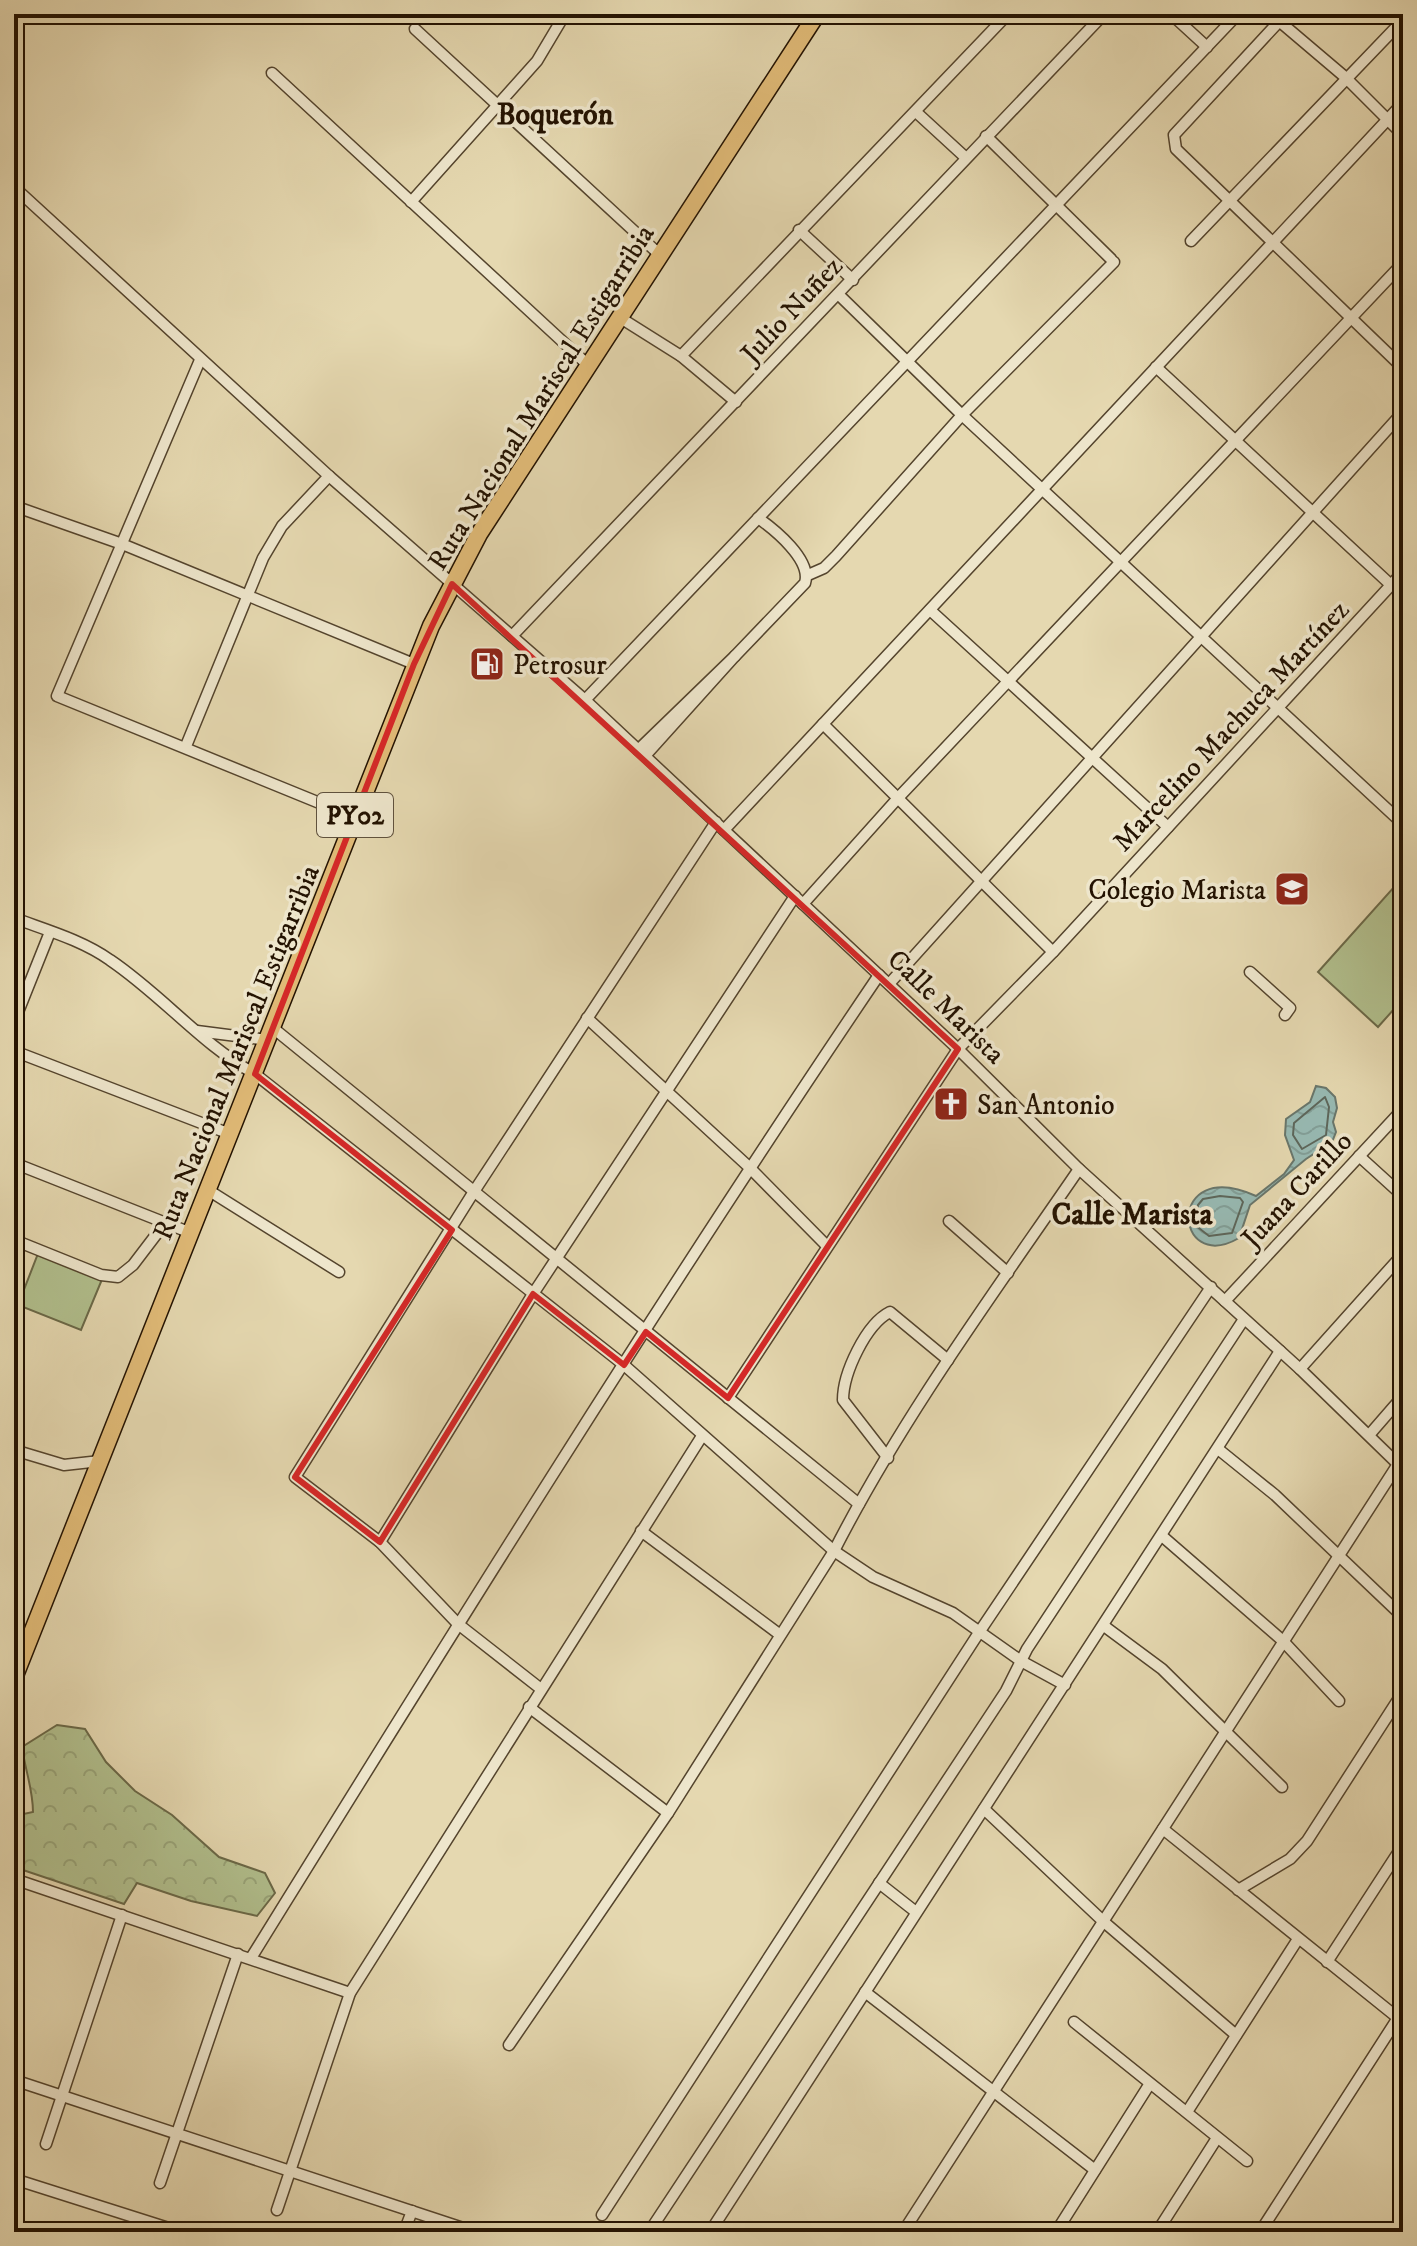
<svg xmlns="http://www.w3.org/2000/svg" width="1417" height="2246" font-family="'IM FELL DW Pica',serif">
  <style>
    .forest { fill: url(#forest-crowns); stroke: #6a6847; stroke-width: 2 }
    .pitch { fill: #b1bf8d; stroke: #6a6847; stroke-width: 2 }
    .water { fill: url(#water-waves); stroke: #69766b; stroke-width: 2 }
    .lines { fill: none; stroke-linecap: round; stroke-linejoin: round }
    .shore { stroke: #5d665a; stroke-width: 2 }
    .street-casing { stroke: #54442d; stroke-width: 13 }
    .primary-casing { stroke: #231201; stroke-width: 19 }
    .street { stroke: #eee6cc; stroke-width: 10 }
    .primary { stroke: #e2bc78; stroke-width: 16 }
    .marked { fill: none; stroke: #d62828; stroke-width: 6; stroke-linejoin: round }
    .labels { text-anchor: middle; stroke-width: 7; stroke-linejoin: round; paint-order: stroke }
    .shield { fill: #eee6cc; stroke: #60523e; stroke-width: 2 }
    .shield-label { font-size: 26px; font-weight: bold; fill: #231201 }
    .street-label { font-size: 28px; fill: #231201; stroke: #eee6cc }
    .poi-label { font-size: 28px; fill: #231201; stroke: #eee6cc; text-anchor: start }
    .neighbourhood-label { font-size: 30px; font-weight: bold; fill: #231201; stroke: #eee6cc }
  </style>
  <defs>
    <pattern id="forest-crowns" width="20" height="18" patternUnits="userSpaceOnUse" patternTransform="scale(2)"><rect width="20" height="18" fill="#b1bf8d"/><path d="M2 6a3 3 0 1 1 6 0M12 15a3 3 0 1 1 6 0" fill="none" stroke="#98a378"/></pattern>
    <pattern id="water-waves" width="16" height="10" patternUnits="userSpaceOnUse" patternTransform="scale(2)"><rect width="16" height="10" fill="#97b9b2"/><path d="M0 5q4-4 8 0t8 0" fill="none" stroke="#829e97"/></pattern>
  </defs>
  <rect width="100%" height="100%" fill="#e5d8b0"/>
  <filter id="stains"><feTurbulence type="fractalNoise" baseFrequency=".0025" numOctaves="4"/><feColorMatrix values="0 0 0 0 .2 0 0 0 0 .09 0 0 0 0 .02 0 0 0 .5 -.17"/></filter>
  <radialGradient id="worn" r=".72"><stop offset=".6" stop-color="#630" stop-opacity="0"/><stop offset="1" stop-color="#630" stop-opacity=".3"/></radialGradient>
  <path class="forest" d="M57 1725 85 1729 106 1762 135 1791 172 1815 219 1857 265 1873 275 1893 257 1916 191 1901 137 1883 124 1904 14 1867V1816L33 1812C33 1789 25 1770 22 1747Z"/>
  <g class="pitch">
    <polygon points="1403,877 1403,999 1378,1027 1318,972"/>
    <polygon points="39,1251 103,1277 81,1330 18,1305"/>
  </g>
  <path class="water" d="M1316 1086 1326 1088 1335 1097 1337 1108 1333 1122 1336 1132 1332 1142 1306 1159 1250 1205 1239 1238C1173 1276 1165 1155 1256 1196L1284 1174 1294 1160 1285 1135 1286 1119 1310 1102Z"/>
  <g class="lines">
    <g class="shore">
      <polygon points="1325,1097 1329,1107 1326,1135 1302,1149 1293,1135 1294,1123"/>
      <polygon points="1220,1196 1240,1198 1243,1202 1232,1233 1209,1236 1195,1225 1198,1205 1203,1199"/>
    </g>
    <defs>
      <g id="street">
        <polyline points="1171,14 1207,47"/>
        <polyline points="1286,14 1174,135 1176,149 1403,368"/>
        <polyline points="1279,21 1345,77 1403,135"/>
        <polyline points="415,29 660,255"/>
        <polyline points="272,73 588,365"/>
        <polyline points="916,112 965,157"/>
        <polyline points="986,136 1111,259"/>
        <polyline points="14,187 329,476 585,700 958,1049 1079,1169 1300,1369 1403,1469"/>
        <polyline points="411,202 537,61 565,14"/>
        <polyline points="799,230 853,280"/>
        <polyline points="1191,241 1403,20"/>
        <polyline points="839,295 962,415 1401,822"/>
        <polyline points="619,317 681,356 736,402"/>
        <polyline points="681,356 1008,14"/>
        <polyline points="200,360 57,696 354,817"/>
        <polyline points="1156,367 1391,585"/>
        <polyline points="14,506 122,544 414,664"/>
        <polyline points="808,575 824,568 836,556 962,415 1114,262"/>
        <polyline points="930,610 1168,827"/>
        <polyline points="512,636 1104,14"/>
        <path d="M735 656 805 583C812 560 775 530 758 518"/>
        <polyline points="585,700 1238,14"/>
        <polyline points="823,724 1053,952"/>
        <polyline points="186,746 263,558 282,526 329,476"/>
        <polyline points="638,750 735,656 645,756"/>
        <polyline points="724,830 1403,103"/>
        <polyline points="803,904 898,798 1403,263"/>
        <path d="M14 918C46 930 82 940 110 960 162 995 201 1044 255 1074L624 1365 834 1551 873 1577 953 1613 1021 1661 1065 1685"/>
        <polyline points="1250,972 1290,1008 1285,1015"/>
        <polyline points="889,984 1403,412"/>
        <polyline points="587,1018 749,1167 826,1245"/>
        <polyline points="14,1022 50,932"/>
        <polyline points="273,1028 859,1504"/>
        <polyline points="197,1031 268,1040"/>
        <polyline points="14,1051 230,1134"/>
        <polyline points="1359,1156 1403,1196"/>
        <polyline points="14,1163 191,1233"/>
        <polyline points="208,1190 339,1272"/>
        <polyline points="949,1221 1008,1273"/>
        <polyline points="14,1240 101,1275 118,1277 133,1265 165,1223"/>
        <polyline points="1225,1301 1403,1109"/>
        <polyline points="1300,1369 1403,1254"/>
        <polyline points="728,1398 958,1049 1053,952 1403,572"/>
        <polyline points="1370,1434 1403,1396"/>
        <polyline points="1218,1449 1275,1495 1401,1615"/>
        <polyline points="14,1450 64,1465 100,1461"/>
        <path d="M888 1458 843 1400C843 1373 866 1324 890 1312L948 1360"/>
        <polyline points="641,1531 779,1634"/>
        <polyline points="1162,1536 1283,1641 1339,1701"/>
        <polyline points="380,1542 533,1294 795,896"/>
        <polyline points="1104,1626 1162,1669 1282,1787"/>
        <polyline points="541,1689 458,1624 380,1542 295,1477 473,1193 716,822"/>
        <polyline points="529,1707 668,1813"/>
        <polyline points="984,1809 1104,1922 1236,2035"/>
        <polyline points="1163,1829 1403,2022"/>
        <polyline points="14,1879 350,1993"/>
        <polyline points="879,1883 916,1912"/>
        <polyline points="1238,1890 1290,1859 1307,1841 1403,1692"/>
        <path d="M251 1958C456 1627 661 1297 879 975"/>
        <polyline points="1327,1962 1403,1845"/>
        <polyline points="865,1992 1095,2170"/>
        <polyline points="1074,2022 1247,2161"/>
        <path d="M509 2045 668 1813 834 1551C903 1416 994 1293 1079 1169"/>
        <polyline points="14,2080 475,2232"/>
        <polyline points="1187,2112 1298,1939"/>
        <polyline points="46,2144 122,1915"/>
        <polyline points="14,2179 181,2232"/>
        <polyline points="160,2183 238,1954"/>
        <polyline points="277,2210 350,1993 702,1436"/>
        <polyline points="602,2215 980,1631 1211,1287"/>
        <polyline points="404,2232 412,2211"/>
        <polyline points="649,2232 1006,1691 1027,1649 1244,1319"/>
        <polyline points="710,2232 1280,1351"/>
        <polyline points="903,2232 1398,1464"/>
        <polyline points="1056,2232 1149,2085"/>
        <polyline points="1157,2232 1217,2138"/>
        <polyline points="1260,2232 1403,2010"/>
      </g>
      <polyline id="primary" points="14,1678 431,626 479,534 817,14"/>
    </defs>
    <use href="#street" class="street-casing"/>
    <use href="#primary" class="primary-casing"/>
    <use href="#street" class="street"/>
    <use href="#primary" class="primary"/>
  </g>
  <path class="marked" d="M452 584 958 1049 728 1398 646 1332 624 1365 533 1294 380 1542 295 1477 452 1230 255 1074 414 664Z"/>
  <defs>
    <symbol id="fuel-square" viewBox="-11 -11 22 22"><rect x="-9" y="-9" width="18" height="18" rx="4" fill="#8f2418" stroke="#eee6cc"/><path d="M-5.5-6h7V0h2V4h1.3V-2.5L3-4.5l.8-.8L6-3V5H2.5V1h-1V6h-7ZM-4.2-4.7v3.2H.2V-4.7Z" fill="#fff"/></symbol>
    <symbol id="school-square" viewBox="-11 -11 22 22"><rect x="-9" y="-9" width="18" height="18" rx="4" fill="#8f2418" stroke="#eee6cc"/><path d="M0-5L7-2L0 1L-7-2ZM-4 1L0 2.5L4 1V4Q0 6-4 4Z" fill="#fff"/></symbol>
    <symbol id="church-square" viewBox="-11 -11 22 22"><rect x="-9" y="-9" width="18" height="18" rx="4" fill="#8f2418" stroke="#eee6cc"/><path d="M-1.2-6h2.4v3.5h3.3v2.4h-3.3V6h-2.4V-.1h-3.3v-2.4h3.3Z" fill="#fff"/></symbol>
  </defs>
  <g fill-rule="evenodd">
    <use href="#fuel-square" x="467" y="644" width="40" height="40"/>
    <use href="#school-square" x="1272" y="869" width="40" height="40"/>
    <use href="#church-square" x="931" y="1084" width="40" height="40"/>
  </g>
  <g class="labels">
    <rect class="shield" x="317" y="793" width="76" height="44" rx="6"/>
    <g class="shield-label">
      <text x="355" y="824">PY02</text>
    </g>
    <g class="street-label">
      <text transform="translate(791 309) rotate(-47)" y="10">Julio Nuñez</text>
      <text transform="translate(540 397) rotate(-58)" y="10">Ruta Nacional Mariscal Estigarribia</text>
      <text transform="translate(1230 725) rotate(-47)" y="10">Marcelino Machuca Martínez</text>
      <text transform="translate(947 1006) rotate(44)" y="10">Calle Marista</text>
      <text transform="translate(235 1052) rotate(-68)" y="10">Ruta Nacional Mariscal Estigarribia</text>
      <text transform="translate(1296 1189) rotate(-47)" y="10">Juana Carillo</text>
    </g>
    <g class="poi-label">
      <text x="513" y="674">Petrosur</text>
      <text x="1266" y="899" text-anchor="end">Colegio Marista</text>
      <text x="977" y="1114">San Antonio</text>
    </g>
    <g class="neighbourhood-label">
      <text x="555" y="124">Boquerón</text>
      <text x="1132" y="1224">Calle Marista</text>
    </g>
  </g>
  <rect width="1417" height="2246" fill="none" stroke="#e5d8b0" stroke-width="48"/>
  <rect x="16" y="16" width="1385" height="2214" fill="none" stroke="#231201" stroke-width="4"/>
  <rect x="24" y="24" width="1369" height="2198" fill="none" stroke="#231201" stroke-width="2"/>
  <rect width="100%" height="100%" filter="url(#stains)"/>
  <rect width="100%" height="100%" fill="url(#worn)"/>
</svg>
